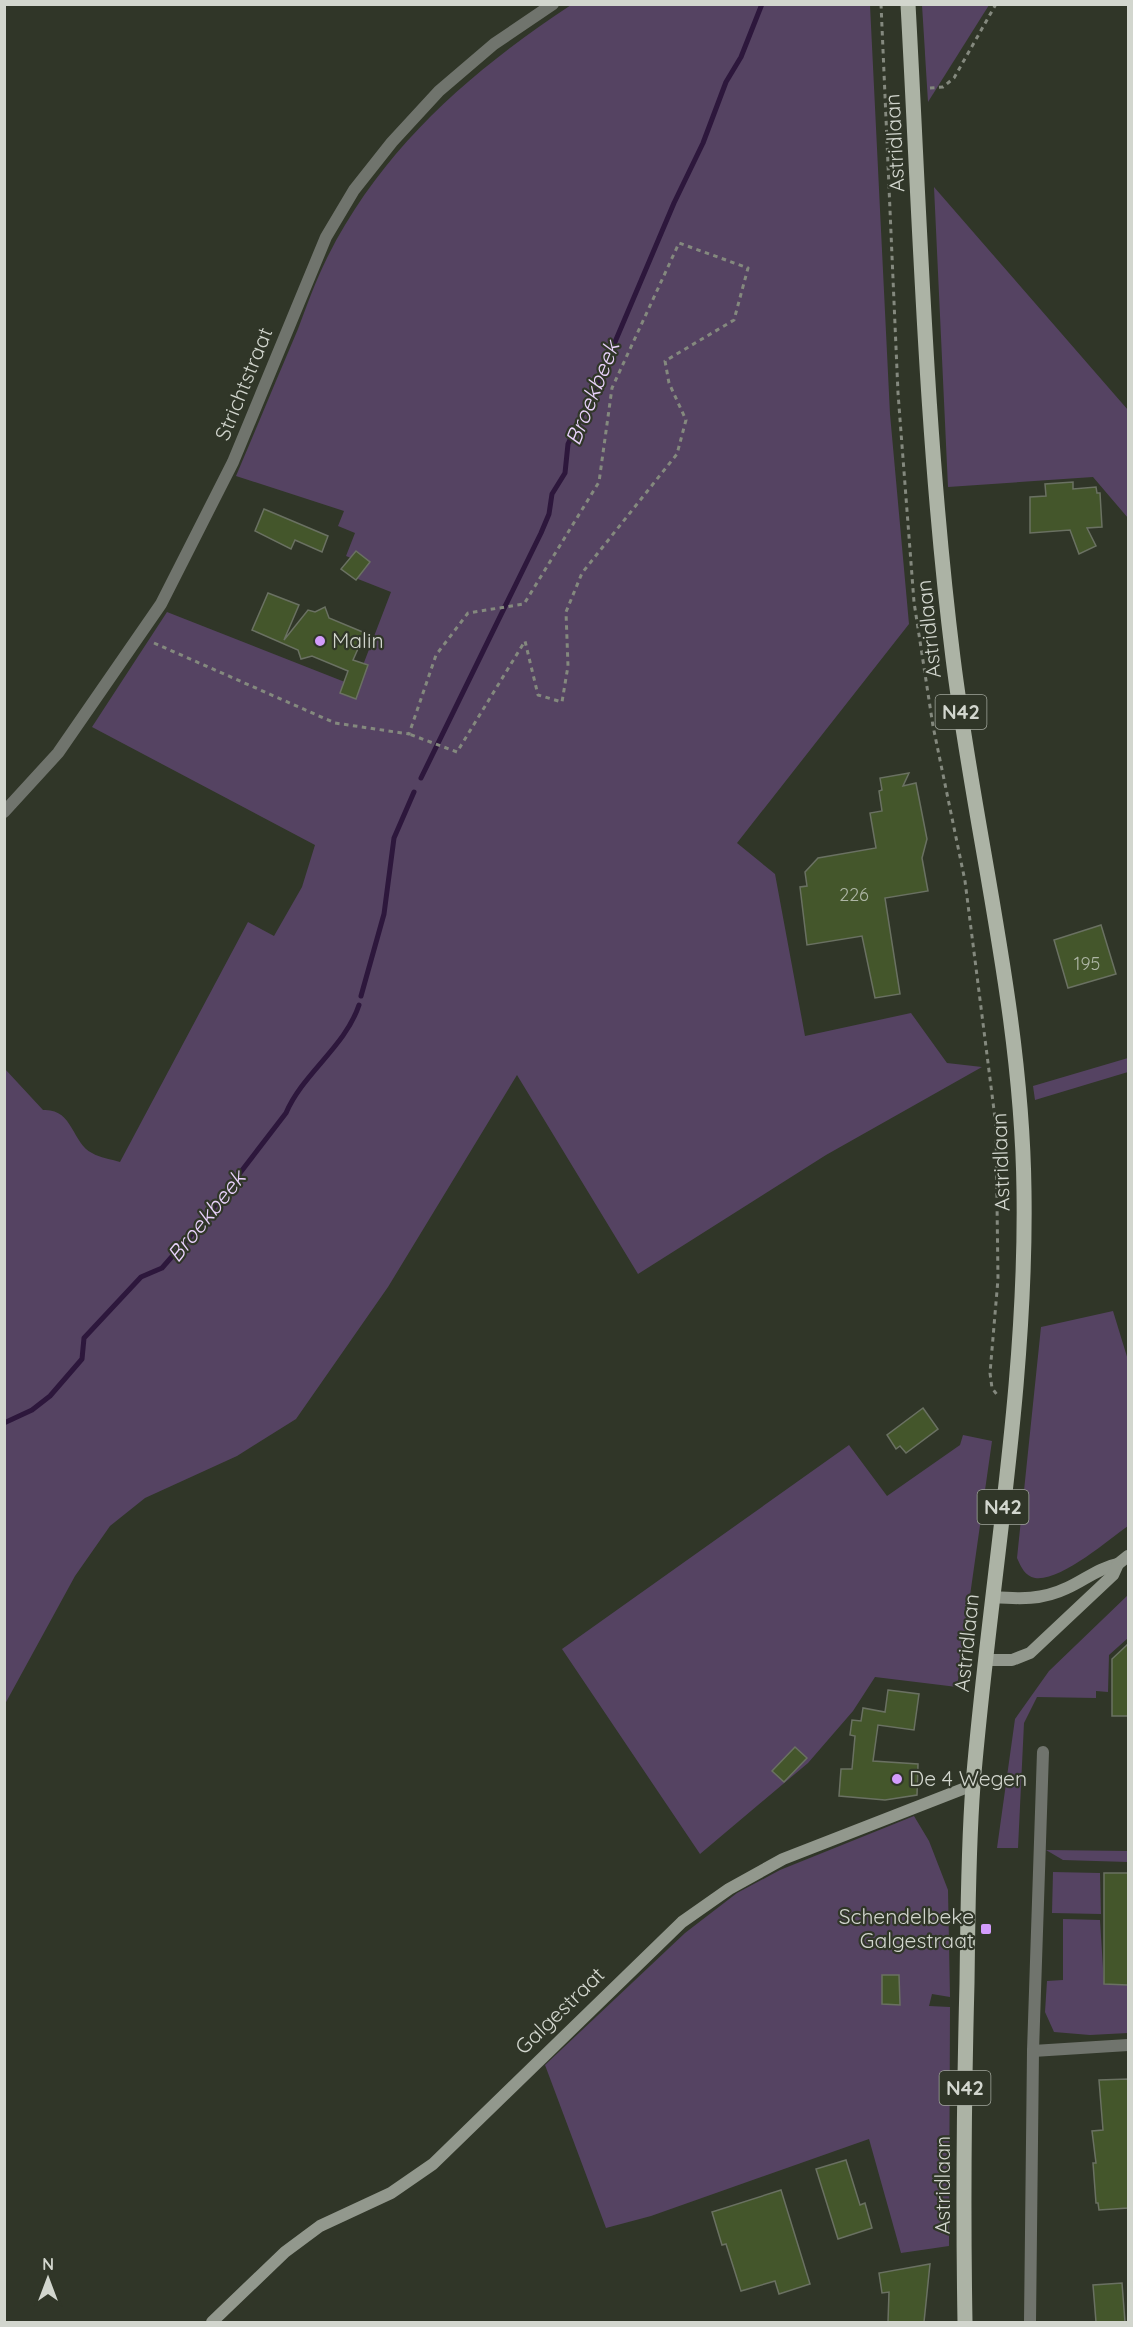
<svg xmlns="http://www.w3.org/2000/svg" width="1133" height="2327" font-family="Quicksand,sans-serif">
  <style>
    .green { fill: #554362 }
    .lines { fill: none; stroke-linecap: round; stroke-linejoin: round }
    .stream { stroke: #2d173c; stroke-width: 5 }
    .building { fill: #44562b; stroke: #6a7162; stroke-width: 1.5 }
    .path { stroke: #84897e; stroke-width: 3; stroke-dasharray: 4.5 4.5; stroke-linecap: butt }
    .street { stroke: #70746d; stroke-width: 12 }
    .secondary { stroke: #92988d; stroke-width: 12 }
    .primary { stroke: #acb3a5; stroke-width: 15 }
    .poi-dot { fill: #d39cfc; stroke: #303628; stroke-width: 2 }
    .labels { text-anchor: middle; stroke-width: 4.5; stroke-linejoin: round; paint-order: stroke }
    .number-label { font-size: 18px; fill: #aeb6a5 }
    .shield { fill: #303628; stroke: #a1a69c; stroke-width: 1.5 }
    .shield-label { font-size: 20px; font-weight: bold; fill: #d2d6ce }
    .street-label { font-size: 21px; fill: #d2d6ce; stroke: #303628 }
    .poi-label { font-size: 21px; fill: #d2d6ce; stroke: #303628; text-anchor: start }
    .water-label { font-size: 22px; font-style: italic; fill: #e9d2fc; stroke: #303628 }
  </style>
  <rect width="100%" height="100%" fill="#303628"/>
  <g class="green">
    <path d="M571 5H870L890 414 909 624 737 843 775 874 805 1036 911 1013 947 1063 982 1067 826 1155 638 1274 517 1075 388 1287 296 1419 237 1456 145 1498 110 1526 75 1576 5 1704V1069L43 1110C73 1108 72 1143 92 1153 100 1158 111 1159 120 1162L248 922 274 936 302 887 315 845 92 727 167 612 355 686 391 592 358 579 364 563 346 556 355 533 338 526 344 511 236 476C257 427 277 378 298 329 307 305 316 280 327 258 382 148 471 71 571 5Z"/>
    <polygon points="922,5 989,5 928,102"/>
    <polygon points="934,187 1128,410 1128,518 1093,477 948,487"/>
    <polygon points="1128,1058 1128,1072 1035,1100 1033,1086"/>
    <path d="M1113 1311 1128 1360V1526C1108 1540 1060 1582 1035 1578 1025 1576 1021 1567 1017 1558L1041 1327Z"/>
    <polygon points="963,1435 992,1441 957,1687 875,1677 853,1711 808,1763 700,1854 562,1649 849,1445 887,1496 960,1445"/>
    <polygon points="1128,1595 1128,1638 1109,1655 1108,1692 1096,1691 1096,1698 1037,1697 1024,1723 1018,1848 997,1848 1015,1719 1049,1671"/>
    <polygon points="914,1816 929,1841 948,1890 950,1997 932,1994 929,2006 950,2007 949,2246 901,2253 869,2139 651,2216 606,2228 545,2065 685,1933 737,1893 780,1870"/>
    <polygon points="1046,1850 1128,1851 1128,1862 1063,1860"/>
    <polygon points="1053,1872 1100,1873 1101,1914 1052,1913"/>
    <polygon points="1063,1919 1100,1920 1104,1984 1128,1985 1128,2033 1090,2035 1054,2032 1045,2012 1047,1981 1063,1980"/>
  </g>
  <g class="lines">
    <g class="stream">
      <polyline points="421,778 541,533 549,514 552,494 565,473 568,444 601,375 674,203 703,143 726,82 741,57 762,4"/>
      <polyline points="361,996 384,914 394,838 414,792"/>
      <path d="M4 1423 32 1410 50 1396 82 1359 84 1338 141 1277 162 1268 203 1221 286 1113C303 1073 345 1047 359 1005"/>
    </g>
  </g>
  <g class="building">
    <polygon points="1073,482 1073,489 1096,487 1097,493 1100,493 1102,527 1087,528 1096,546 1079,554 1070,530 1030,533 1030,497 1046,496 1045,484"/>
    <polygon points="264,509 328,536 322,552 295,540 291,549 255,531"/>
    <polygon points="356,551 370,562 356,580 341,569"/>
    <polygon points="268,593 299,605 284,640 308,610 315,612 325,607 329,618 365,633 353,660 368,665 356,699 340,693 348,671 312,656 301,659 298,650 252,630"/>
    <polygon points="909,773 903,786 916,783 927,839 922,858 928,891 885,898 900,994 875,998 862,936 807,945 800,887 807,886 805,872 818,858 876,848 870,813 882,811 879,791 882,790 880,778"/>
    <polygon points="1101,925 1116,974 1068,988 1054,940"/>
    <polygon points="923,1408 938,1429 906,1453 900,1446 896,1449 887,1435"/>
    <polygon points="1128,1644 1128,1716 1112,1716 1112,1659"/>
    <polygon points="888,1690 919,1694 914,1730 878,1725 873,1761 918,1764 917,1795 885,1800 839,1796 841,1769 852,1769 855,1736 850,1735 852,1720 861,1721 863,1708 885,1712"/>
    <polygon points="795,1747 807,1758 784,1782 772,1771"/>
    <polygon points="1104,1873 1128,1873 1128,1985 1104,1984"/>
    <polygon points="882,1975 899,1975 900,2005 882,2004"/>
    <polygon points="1128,2079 1128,2208 1099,2210 1098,2203 1096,2203 1093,2163 1096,2163 1092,2131 1103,2130 1099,2080"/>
    <polygon points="846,2160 860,2205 865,2203 872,2228 838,2239 816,2169"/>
    <polygon points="781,2190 810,2284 779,2294 775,2281 741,2291 726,2244 722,2245 712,2212"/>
    <polygon points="930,2264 924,2322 888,2322 889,2292 882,2293 879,2273"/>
    <polygon points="1122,2283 1125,2322 1096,2322 1093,2285"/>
  </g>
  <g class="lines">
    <g class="path">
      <polyline points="881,4 898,393 914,602 933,726 965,881 996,1126 998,1279 990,1373 992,1388 998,1396"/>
      <polyline points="930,88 943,87 954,78 996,4"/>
      <polyline points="154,643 335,723 409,734 436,655 468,613 524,604 599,482 612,388 679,243 748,268 734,320 665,361 669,383 686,420 677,454 582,573 566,612 568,666 562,702 538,695 525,641 457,752 409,734"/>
    </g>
    <g class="street">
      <polyline points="4,812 58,753 161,604 233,462 326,237 354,190 392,142 439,91 494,44 553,4"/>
      <polyline points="1033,2051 1128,2045"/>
      <polyline points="1030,2322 1033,2051 1043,1752"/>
    </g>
    <g class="secondary">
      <path d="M993 1597C1020 1599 1042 1600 1067 1588 1085 1580 1098 1568 1118 1564"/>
      <polyline points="987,1660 1012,1660 1030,1653 1113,1575 1118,1564 1128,1556"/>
      <polyline points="212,2322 285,2252 320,2226 391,2193 433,2164 682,1922 729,1889 783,1859 973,1785"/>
    </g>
    <path class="primary" d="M908 4C920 222 926 441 953 658 975 835 1022 1011 1024 1191 1027 1390 989 1587 973 1785 968 1851 968 1917 967 1983 964 2097 963 2209 965 2322"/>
  </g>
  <g class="poi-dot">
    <circle cx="320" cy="641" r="6"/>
    <circle cx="897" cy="1779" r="6"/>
    <rect x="980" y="1923" width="12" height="12" rx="3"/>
  </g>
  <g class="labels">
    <g class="number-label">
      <text x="854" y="901">226</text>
      <text x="1087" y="970">195</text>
    </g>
    <g class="shield">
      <rect x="935.5" y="695" width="51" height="34" rx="4.5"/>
      <rect x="977.5" y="1490" width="51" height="34" rx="4.5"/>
      <rect x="939.5" y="2071" width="51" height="34" rx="4.5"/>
    </g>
    <g class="shield-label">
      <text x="961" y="719">N42</text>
      <text x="1003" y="1514">N42</text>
      <text x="965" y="2095">N42</text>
    </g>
    <g class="street-label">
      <text transform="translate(895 143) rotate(-93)" y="7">Astridlaan</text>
      <text transform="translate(244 384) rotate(-68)" y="7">Strichtstraat</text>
      <text transform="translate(929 629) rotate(-96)" y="7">Astridlaan</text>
      <text transform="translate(1001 1162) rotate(-92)" y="7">Astridlaan</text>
      <text transform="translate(967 1643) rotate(-84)" y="7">Astridlaan</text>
      <text transform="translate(560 2011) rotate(-44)" y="7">Galgestraat</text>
      <text transform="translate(943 2185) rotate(-90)" y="7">Astridlaan</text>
    </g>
    <g class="poi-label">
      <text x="332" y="648">Malin</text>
      <text x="909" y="1786">De 4 Wegen</text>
      <text x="974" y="1924" text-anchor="end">Schendelbeke<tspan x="974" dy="24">Galgestraat</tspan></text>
    </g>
    <g class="water-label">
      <text transform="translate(592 393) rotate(-68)" y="8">Broekbeek</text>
      <text transform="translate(206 1216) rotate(-51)" y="8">Broekbeek</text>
    </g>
  </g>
  <rect width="1133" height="2327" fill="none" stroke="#d2d6ce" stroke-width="12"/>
  <g transform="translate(48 2279)" stroke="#303628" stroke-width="4.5" paint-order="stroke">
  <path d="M0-4.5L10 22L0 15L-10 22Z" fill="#d2d6ce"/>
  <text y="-9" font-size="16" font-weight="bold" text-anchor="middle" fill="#d2d6ce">N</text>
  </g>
</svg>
